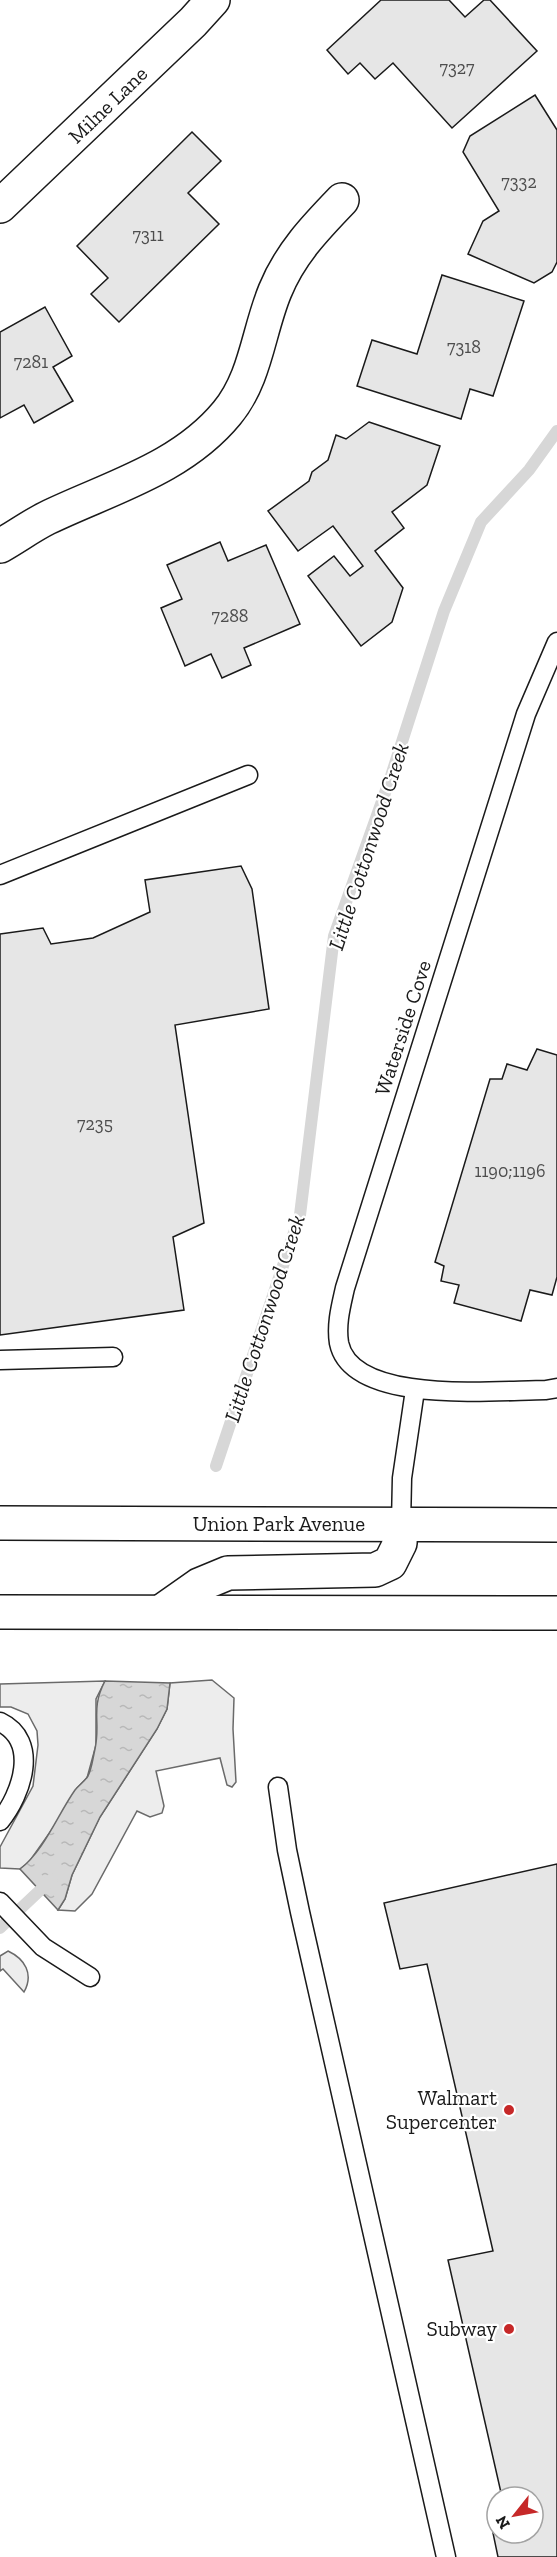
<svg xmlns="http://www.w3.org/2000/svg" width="557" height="2557" font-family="'Zilla Slab',serif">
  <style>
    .grass { fill: #ededed; stroke: #6a6a6a; stroke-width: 1.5 }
    .water { fill: url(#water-ripples); stroke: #6a6a6a; stroke-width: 1.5 }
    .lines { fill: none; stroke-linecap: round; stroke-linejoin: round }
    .stream { stroke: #d7d7d7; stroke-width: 12 }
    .building { fill: #e6e6e6; stroke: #1a1a1a; stroke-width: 1.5 }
    .lane-casing { stroke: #1a1a1a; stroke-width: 21 }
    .street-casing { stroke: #1a1a1a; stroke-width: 36 }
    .primary-casing { stroke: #1a1a1a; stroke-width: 36 }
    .lane { stroke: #fff; stroke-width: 18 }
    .street { stroke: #fff; stroke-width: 33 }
    .primary { stroke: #fff; stroke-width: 33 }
    .poi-dot { fill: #c62828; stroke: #fff; stroke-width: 2 }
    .labels { text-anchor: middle; stroke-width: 4.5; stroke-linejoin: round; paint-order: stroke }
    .number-label { font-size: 18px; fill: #4d4d4d }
    .street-label { font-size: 21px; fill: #1a1a1a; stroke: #fff }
    .poi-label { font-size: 21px; fill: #1a1a1a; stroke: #fff; text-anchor: end }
    .water-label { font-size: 22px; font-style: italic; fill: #1a1a1a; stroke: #fff }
  </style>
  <defs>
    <pattern id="water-ripples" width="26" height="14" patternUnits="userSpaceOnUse" patternTransform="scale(1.5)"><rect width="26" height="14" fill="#d7d7d7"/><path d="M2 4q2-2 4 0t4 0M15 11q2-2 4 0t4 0" fill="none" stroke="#b8b8b8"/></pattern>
  </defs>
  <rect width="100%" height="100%" fill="#fff"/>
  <g class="grass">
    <polygon points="212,1680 234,1698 233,1729 236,1782 232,1787 227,1785 220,1758 156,1771 164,1806 162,1813 150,1817 137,1811 92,1894 75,1911 58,1910 65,1899 72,1875 100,1817 157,1729 167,1709 170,1683"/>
    <polygon points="105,1681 96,1699 96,1745 87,1778 77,1788 65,1811 29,1862 20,1869 0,1868 0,1847 33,1786 38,1745 37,1731 28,1714 11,1707 0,1707 0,1684"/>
    <path d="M8 1951C25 1959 34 1974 24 1992L3 1969 0 1971V1956Z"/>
  </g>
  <path class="water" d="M105 1681 170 1683 167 1709 157 1729 100 1817 72 1875 65 1899 58 1910 20 1869C44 1851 58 1814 75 1790 79 1785 85 1781 88 1776 92 1768 93 1757 95 1749 101 1721 90 1710 105 1681Z"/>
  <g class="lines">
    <g class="stream">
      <polyline points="216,1466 300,1215 334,936 391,776 444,611 481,522 529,470 557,431"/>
      <polyline points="0,1928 52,1879"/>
    </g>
  </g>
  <g class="building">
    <polygon points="381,0 449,0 465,17 484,0 490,0 537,51 452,128 393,63 375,79 360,63 348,74 327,50"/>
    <polygon points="535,95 557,130 557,262 552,272 534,283 468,254 483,221 499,211 463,152 470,136"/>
    <polygon points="192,132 221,161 188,193 219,224 119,322 91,294 108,278 77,246"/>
    <polygon points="442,275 524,301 493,396 470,389 461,419 357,386 372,340 417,354"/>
    <polygon points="45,307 72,356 53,367 73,401 34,423 24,405 0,418 0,332"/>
    <polygon points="369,422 440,446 427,485 392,512 404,528 375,551 403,588 392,622 361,646 308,576 334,556 350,576 363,566 333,526 298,551 268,511 309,481 312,472 328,460 336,435 346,439"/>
    <polygon points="220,542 228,561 266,545 300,624 244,648 251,665 222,678 211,654 185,666 161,608 182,599 167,565"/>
    <polygon points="241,866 252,889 269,1009 175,1025 204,1223 173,1237 184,1310 0,1335 0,934 43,928 51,944 93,938 150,912 145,880"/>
    <polygon points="537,1049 557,1055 557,1277 552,1295 530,1290 521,1321 454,1303 459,1285 441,1281 444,1266 435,1262 490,1079 502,1079 507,1064 527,1070"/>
    <polygon points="557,1864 557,2557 498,2557 493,2533 533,2533 533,2497 502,2497 448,2260 493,2251 427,1964 400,1969 384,1903"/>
  </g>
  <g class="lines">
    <defs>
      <g id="lane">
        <path d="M557 642 526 714 345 1288C341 1306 336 1324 339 1343 352 1406 498 1390 546 1390L557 1388"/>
        <polyline points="0,875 248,775"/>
        <polyline points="0,1360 113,1357"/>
        <polyline points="401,1524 402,1478 415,1390"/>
        <path d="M0 1722C40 1741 22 1794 0 1821"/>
        <polyline points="278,1787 287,1850 300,1912 446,2557"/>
        <polyline points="0,1902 43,1947 90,1977"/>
      </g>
      <g id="street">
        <polyline points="0,206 193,22 213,0"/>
        <path d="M0 546C16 537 31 526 47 518 109 488 181 469 227 413 256 378 258 332 275 291 290 254 315 228 342 200"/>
      </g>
      <g id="primary">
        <polyline points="0,1523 557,1525"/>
        <polyline points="162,1611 199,1585 228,1573 375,1570 390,1563 400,1543 401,1524"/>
        <polyline points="0,1612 557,1613"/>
      </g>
    </defs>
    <use href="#lane" class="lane-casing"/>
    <use href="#street" class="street-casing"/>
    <use href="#primary" class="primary-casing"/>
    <use href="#lane" class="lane"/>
    <use href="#street" class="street"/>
    <use href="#primary" class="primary"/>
  </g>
  <g class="poi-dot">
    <circle cx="509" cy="2110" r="6"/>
    <circle cx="509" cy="2329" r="6"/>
  </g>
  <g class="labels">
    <g class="number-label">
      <text x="457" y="74">7327</text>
      <text x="519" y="188">7332</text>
      <text x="148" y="241">7311</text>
      <text x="464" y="353">7318</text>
      <text x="31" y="368">7281</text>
      <text x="230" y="622">7288</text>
      <text x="95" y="1130">7235</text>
      <text x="510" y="1177">1190;1196</text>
    </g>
    <g class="street-label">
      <text transform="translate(108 105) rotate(-44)" y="7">Milne Lane</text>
      <text transform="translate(403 1028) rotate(-72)" y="7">Waterside Cove</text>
      <text x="279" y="1531">Union Park Avenue</text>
    </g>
    <g class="poi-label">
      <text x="497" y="2105">Walmart<tspan x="497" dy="24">Supercenter</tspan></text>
      <text x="497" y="2336">Subway</text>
    </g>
    <g class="water-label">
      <text transform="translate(368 846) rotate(-72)" y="8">Little Cottonwood Creek</text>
      <text transform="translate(264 1318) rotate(-72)" y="8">Little Cottonwood Creek</text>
    </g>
  </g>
  <g transform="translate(515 2515) rotate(239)"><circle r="28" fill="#ffffff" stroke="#a3a3a3" stroke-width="1.5"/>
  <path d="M0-4.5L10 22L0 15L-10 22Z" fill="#c62828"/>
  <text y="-9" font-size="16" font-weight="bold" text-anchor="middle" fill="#1a1a1a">N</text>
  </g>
</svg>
